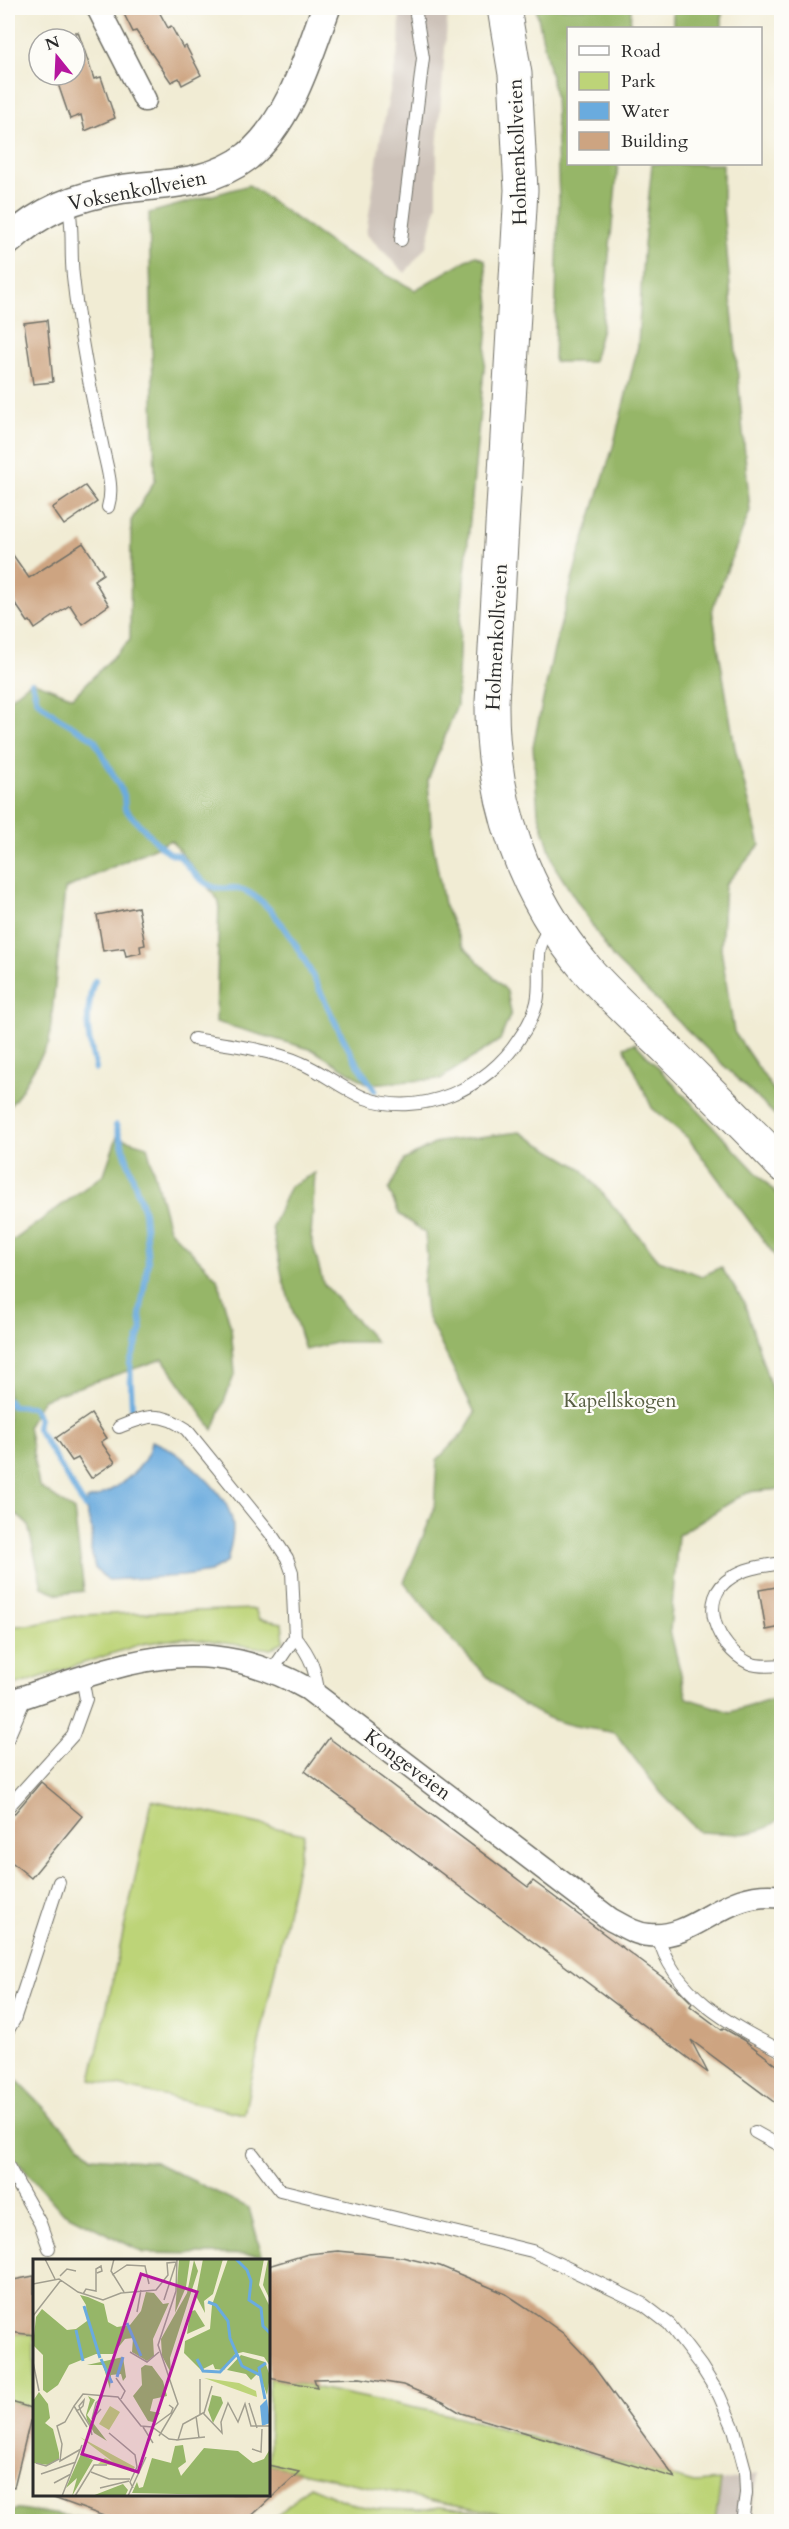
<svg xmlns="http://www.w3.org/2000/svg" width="789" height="2529" font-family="Cardo,serif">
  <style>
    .industrial { fill: #cdc2b9 }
    .green { fill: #bdd478; stroke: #748052; stroke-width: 1.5 }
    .forest { fill: #96b668; stroke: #60704a; stroke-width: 1.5 }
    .water { fill: #6aabde; stroke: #4a6b84; stroke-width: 1.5 }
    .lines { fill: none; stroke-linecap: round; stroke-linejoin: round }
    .stream { stroke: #6aabde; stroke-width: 6 }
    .building { fill: #cda481 }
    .service-casing { stroke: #706f66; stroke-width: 14 }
    .minor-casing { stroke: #706f66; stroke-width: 25 }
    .tertiary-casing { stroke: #706f66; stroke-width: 31 }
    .secondary-casing { stroke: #706f66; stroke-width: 35 }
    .service { stroke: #fff; stroke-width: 12 }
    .minor { stroke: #fff; stroke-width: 22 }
    .tertiary { stroke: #fff; stroke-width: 28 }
    .secondary { stroke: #fff; stroke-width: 33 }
    .labels { text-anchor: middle; stroke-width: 4.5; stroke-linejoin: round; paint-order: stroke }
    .street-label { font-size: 20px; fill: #2b2b2b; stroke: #fdfcf7 }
    .park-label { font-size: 20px; fill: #575e42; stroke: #fdfcf7 }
    .inset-river { fill: none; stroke: #6aabde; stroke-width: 3 }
    .inset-road { fill: none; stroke: #a29f90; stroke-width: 1.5 }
    .view { fill: #b5179e; fill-opacity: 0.15; stroke: #b5179e; stroke-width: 3 }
    .inset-edge { fill: none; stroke: #2b2b2b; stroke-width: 3 }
  </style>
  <rect width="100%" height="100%" fill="#fdfcf7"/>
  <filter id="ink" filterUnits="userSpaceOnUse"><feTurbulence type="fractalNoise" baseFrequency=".0167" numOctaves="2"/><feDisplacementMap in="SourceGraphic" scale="12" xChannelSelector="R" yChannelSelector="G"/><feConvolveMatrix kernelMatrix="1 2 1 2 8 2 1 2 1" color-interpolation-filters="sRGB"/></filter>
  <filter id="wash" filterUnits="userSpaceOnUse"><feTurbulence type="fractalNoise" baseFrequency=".008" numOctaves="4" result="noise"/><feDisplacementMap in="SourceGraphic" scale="24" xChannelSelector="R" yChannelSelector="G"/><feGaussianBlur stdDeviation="1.35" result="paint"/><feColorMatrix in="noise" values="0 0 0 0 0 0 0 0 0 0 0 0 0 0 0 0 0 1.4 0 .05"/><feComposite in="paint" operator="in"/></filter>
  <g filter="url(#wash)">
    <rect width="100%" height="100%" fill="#f1ecd4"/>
    <g class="industrial">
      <polygon points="400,8 447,8 448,12 437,149 437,204 427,245 405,273 366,234 380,141 399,47"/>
      <polygon points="757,2474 751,2521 715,2522 721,2481"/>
    </g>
    <g class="green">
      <polygon points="255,1609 259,1619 282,1623 284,1641 271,1649 183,1638 141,1644 8,1688 8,1627 36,1624 80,1615"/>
      <polygon points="152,1800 304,1834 244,2114 91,2080"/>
      <polygon points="8,2332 34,2335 34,2409 8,2401"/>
      <polygon points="269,2378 460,2417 694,2483 721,2481 715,2521 271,2522 309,2486 355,2505 376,2509 419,2510 440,2507 529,2518 444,2503 269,2465"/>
    </g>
    <g class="forest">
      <polygon points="536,8 631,8 630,28 568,28 568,164 618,164 602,328 593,362 554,362 559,201 555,96"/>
      <rect x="673" y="8" width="49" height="20"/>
      <polygon points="652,164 723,164 723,208 750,511 712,609 735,748 760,845 725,885 721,949 734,1032 781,1101 781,1121 613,958 555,867 538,812 533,746 552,658 578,558 613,447 638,346 643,255"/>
      <polygon points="249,185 346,254 415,290 475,255 485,260 490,305 460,626 457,705 428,780 432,839 444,904 462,945 507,991 511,1013 500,1040 440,1079 368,1084 313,1050 216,1022 219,901 171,840 65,889 49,1043 17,1097 8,1108 8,700 32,681 73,697 130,640 131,521 155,480 149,213"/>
      <polygon points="635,1043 781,1199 781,1264 688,1138 652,1108 624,1047"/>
      <path d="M520 1132 581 1168 659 1260 702 1276 721 1267 744 1302 772 1391 781 1430V1489L747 1492 678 1535 670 1631 687 1698 730 1712 781 1697V1817C760 1840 728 1833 699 1832L661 1793 615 1733C597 1729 578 1728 560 1722 496 1703 446 1631 404 1582L434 1510 437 1460 464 1432 475 1413 426 1314 423 1282 427 1257 425 1233 399 1214 389 1190 404 1160 438 1142Z"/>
      <polygon points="117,1137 147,1146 169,1229 217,1278 231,1328 235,1373 213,1430 163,1359 43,1399 28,1426 39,1486 74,1511 84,1591 59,1594 42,1587 28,1525 8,1507 8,1240 14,1240 104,1174"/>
      <polygon points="315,1173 311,1237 323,1283 376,1342 339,1342 305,1350 283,1280 272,1227 290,1186"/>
      <polygon points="8,2071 92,2157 155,2162 249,2208 262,2255 144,2253 60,2210 8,2151"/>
      <polygon points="19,2509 99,2521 101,2521 8,2521 8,2515"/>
    </g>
    <path class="water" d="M151 1441C177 1448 223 1489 231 1516 236 1530 230 1548 227 1562L210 1572 183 1576 107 1580 95 1568 91 1550 92 1530 85 1507 87 1500C113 1493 148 1469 151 1441Z"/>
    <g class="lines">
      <g class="stream">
        <path d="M32 683 37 700 56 716 94 739 124 795 125 809 162 848 172 854 178 855C190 866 196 879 211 886 217 890 227 888 234 888 248 889 263 902 272 912 316 963 333 1035 375 1090"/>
        <path d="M95 981C91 987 91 992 90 999 85 1027 89 1042 96 1069"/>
        <polyline points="116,1125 144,1212 148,1262 140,1315 142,1329 130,1363 132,1408"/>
        <polyline points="8,1401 12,1406 32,1407 39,1418 37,1428 85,1507"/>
      </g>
    </g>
    <g id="blocks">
      <g class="building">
        <polygon points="121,8 157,8 168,28 171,26 183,48 186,46 201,75 182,85 179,78 171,82 136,31 133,32"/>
        <polygon points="75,32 78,32 94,79 101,77 115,118 85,131 81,115 70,119 55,75 75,75"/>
        <polygon points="47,320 53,382 33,384 24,323"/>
        <polygon points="85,486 97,502 64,525 52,508"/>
        <polygon points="83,543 102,571 103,574 94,580 109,605 82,624 70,605 35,629 30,621 28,622 8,593 8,548 29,578"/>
        <polygon points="138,907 145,945 140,946 141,953 126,956 124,948 103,951 97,915"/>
        <polygon points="91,1414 107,1438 101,1442 115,1462 91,1478 78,1458 72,1461 56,1438"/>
        <polygon points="782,1586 782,1627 766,1630 759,1590"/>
        <polygon points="329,1738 528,1887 533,1881 677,1988 692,2003 690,2006 722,2030 723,2028 744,2040 782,2069 782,2108 691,2040 708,2073 305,1771"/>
        <polygon points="41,1782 82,1816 31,1878 8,1859 8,1821"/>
        <polygon points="338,2251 402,2257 440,2266 506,2294 535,2313 564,2334 588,2359 675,2478 461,2413 443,2402 403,2385 360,2378 314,2379 317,2387 268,2378 268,2266 308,2254"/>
        <polygon points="34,2276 34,2335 8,2332 8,2281"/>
        <polygon points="8,2401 34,2409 34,2419 30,2421 14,2487 8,2486"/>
        <polygon points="268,2465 299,2472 245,2522 120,2522 51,2497 51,2494 268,2494"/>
      </g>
    </g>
  </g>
  <g filter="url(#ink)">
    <use href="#blocks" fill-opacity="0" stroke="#706f66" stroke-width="1.5"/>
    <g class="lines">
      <defs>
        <g id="service">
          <path d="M68 203C74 227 70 252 73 276 79 334 91 392 103 449 107 468 114 488 108 507"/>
          <polyline points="401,240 423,58 415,8"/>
          <path d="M194 1039C225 1044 273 1050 301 1063 323 1072 342 1089 365 1098 421 1118 488 1088 519 1039 526 1029 534 1015 537 1002 543 976 530 945 553 926"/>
          <path d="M119 1427C146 1416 159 1410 186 1429L271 1534 287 1558 292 1572 295 1637 272 1671"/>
          <path d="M782 1563C765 1566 747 1567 732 1577 696 1599 717 1647 749 1663 758 1667 772 1666 782 1665"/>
          <path d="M295 1637C312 1657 315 1670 319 1696"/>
          <polyline points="8,1738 26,1696"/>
          <polyline points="8,1807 73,1735 86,1699 82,1678"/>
          <path d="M658 1935C672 1994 731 2025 782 2051"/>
          <polyline points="8,2030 14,2020 59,1882"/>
          <polyline points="755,2132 782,2147"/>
          <polyline points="253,2154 280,2190 532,2251 643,2304 669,2324 701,2366 719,2395 734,2429 745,2470 746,2493 742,2522"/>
          <polyline points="8,2166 40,2223 49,2248"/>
        </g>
        <g id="minor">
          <polyline points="98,8 145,100"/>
          <path d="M8 1702C119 1666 196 1626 308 1689L610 1919C623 1926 635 1934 649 1935 698 1940 723 1888 782 1897"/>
        </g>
        <path id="tertiary" d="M8 241C41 210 77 196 122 189 166 183 210 185 248 156 290 121 308 57 326 8"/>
        <path id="secondary" d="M504 8 515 74 521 190 492 702C491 801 523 895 588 971 613 999 642 1025 669 1051 707 1089 745 1126 782 1165"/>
      </defs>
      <use href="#service" class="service-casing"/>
      <use href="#minor" class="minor-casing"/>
      <use href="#tertiary" class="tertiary-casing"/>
      <use href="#secondary" class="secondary-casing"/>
      <use href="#service" class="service"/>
      <use href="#minor" class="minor"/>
      <use href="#tertiary" class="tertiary"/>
      <use href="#secondary" class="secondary"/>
    </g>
  </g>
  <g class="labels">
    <g class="street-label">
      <text transform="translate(517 152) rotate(-92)" y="7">Holmenkollveien</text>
      <text transform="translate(137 190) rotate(-11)" y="7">Voksenkollveien</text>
      <text transform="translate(496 637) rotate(-87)" y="7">Holmenkollveien</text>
      <text transform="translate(408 1764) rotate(37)" y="7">Kongeveien</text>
    </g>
    <g class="park-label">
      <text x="620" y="1407">Kapellskogen</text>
    </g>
  </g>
  <g transform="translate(33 2259)">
    <rect width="237" height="237" fill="#f1ecd4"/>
    <path d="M171 119 206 124 223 132 224 138ZM77 147 87 153 76 171 66 165ZM47 178 102 208 99 213 89 207 65 205 72 199 80 203Z" fill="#bdd478"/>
    <path d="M146 0H157L153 28 142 54ZM170 0H190L180 35 171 42 172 54 163 37ZM195 0H231L226 26 237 48V107L231 98 210 93 202 95 191 111 182 110 180 105 168 111 151 94 152 82 177 70 179 46ZM235 0H237V41L230 26ZM161 1 165 12 137 99 138 114 129 97 128 80 154 34ZM113 33 121 34 130 45 136 44 120 80 121 97 114 102 99 93 100 79 92 80 80 95H63L36 106 25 126 14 134 10 131V96L0 86 3 58 9 50 34 71 43 70 54 62 53 46 47 36 55 38 71 45 75 63 84 68 97 66 108 52ZM162 51 172 67 154 75 157 53ZM208 96 232 103 237 117 234 136 226 113 218 121 213 115 194 111ZM90 98 93 118 90 122 88 115 78 116 77 130 70 106H54ZM112 106 119 107 130 122 134 137 120 140 117 152 127 154 120 163 115 162 100 137 109 126 108 109ZM6 133 15 145 17 159 12 164 20 170 26 194V200L16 206 0 204V142ZM179 136 188 138 190 144 180 164 175 151ZM55 137 62 141 54 156 74 182 61 174 54 161 53 156 57 141ZM150 186 153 203 145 209 148 217 171 189 205 192 220 204 231 200 237 190V237L99 234 104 223 106 229 110 228 119 199 138 204 142 187ZM48 195 60 201 39 237 44 219 33 229ZM90 225 95 231 92 237H59Z" fill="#96b668"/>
    <path d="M234 140 237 164 229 167 227 147Z" fill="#6aabde"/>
    <path class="inset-river" d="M203 0 214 11 218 22 216 41 228 49 230 67 237 74M175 43 183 46 195 62 197 79 209 107 227 116M51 47 67 99M94 64 108 97M43 71 50 102M68 100 79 124M164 100 170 112 187 113 204 95M84 118 90 98M232 140 226 109 233 104"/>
    <path class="inset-road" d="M12 0 22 20M81 0 78 12 91 33M79 16 94 6 112 7 116 25M27 17 34 10 43 12M0 25 26 20 45 33 70 41 88 34 123 31 135 16 134 4 144 3M50 35 53 30 63 32V10L68 7 69 12 64 14M131 41 143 4M104 53 108 31M0 57 28 21M97 93 114 103 126 93M0 103 6 132M83 119 92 132 88 140M167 120V155M216 144 224 169M41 147 32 163 24 167 29 185 27 202 48 190M68 150 59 160 63 144 70 137M43 152 47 150 50 147 51 141 46 147 48 153 57 167 59 176M171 154 179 127M163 157 166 179M54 168 41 147 50 135 85 138 108 167 119 168 136 180 145 181 150 165 170 154 189 174 188 163 195 144 205 163 212 145 218 167H237M110 168 120 184M119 168 138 154 140 149 136 146M76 174 102 196 104 208 97 223 100 229M126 177 145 145 125 86 143 32 144 0M143 181 172 178M219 190 228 193 229 170M3 204 13 207 26 200M58 213 76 220H97M8 215 43 203M21 224 38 215M67 229 96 222M29 237 49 186M42 237 61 206H74M95 237 113 198"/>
    <path class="view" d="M108 15 164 33 105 213 49 195Z"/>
    <rect width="237" height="237" class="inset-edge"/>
  </g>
  <rect width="789" height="2529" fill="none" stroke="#fdfcf7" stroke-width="30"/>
  <rect x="567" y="27" width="195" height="138" fill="#fdfcf7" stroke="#a9a8a5" stroke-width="1.5"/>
  <rect x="579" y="46" width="30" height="9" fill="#ffffff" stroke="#a9a8a5" stroke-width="1.5"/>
  <text x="621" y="57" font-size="18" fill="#2b2b2b">Road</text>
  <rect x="579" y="72" width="30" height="18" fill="#bdd478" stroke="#a9a8a5" stroke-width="1.5"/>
  <text x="621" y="87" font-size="18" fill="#2b2b2b">Park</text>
  <rect x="579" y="102" width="30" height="18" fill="#6aabde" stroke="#a9a8a5" stroke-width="1.5"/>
  <text x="621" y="117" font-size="18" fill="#2b2b2b">Water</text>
  <rect x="579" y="132" width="30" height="18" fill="#cda481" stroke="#a9a8a5" stroke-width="1.5"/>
  <text x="621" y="147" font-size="18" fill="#2b2b2b">Building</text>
  <g transform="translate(57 57) rotate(342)"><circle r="28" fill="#fdfcf7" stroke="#a9a8a5" stroke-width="1.5"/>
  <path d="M0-4.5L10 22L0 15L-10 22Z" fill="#b5179e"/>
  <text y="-9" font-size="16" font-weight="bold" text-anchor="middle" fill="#2b2b2b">N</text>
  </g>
</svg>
